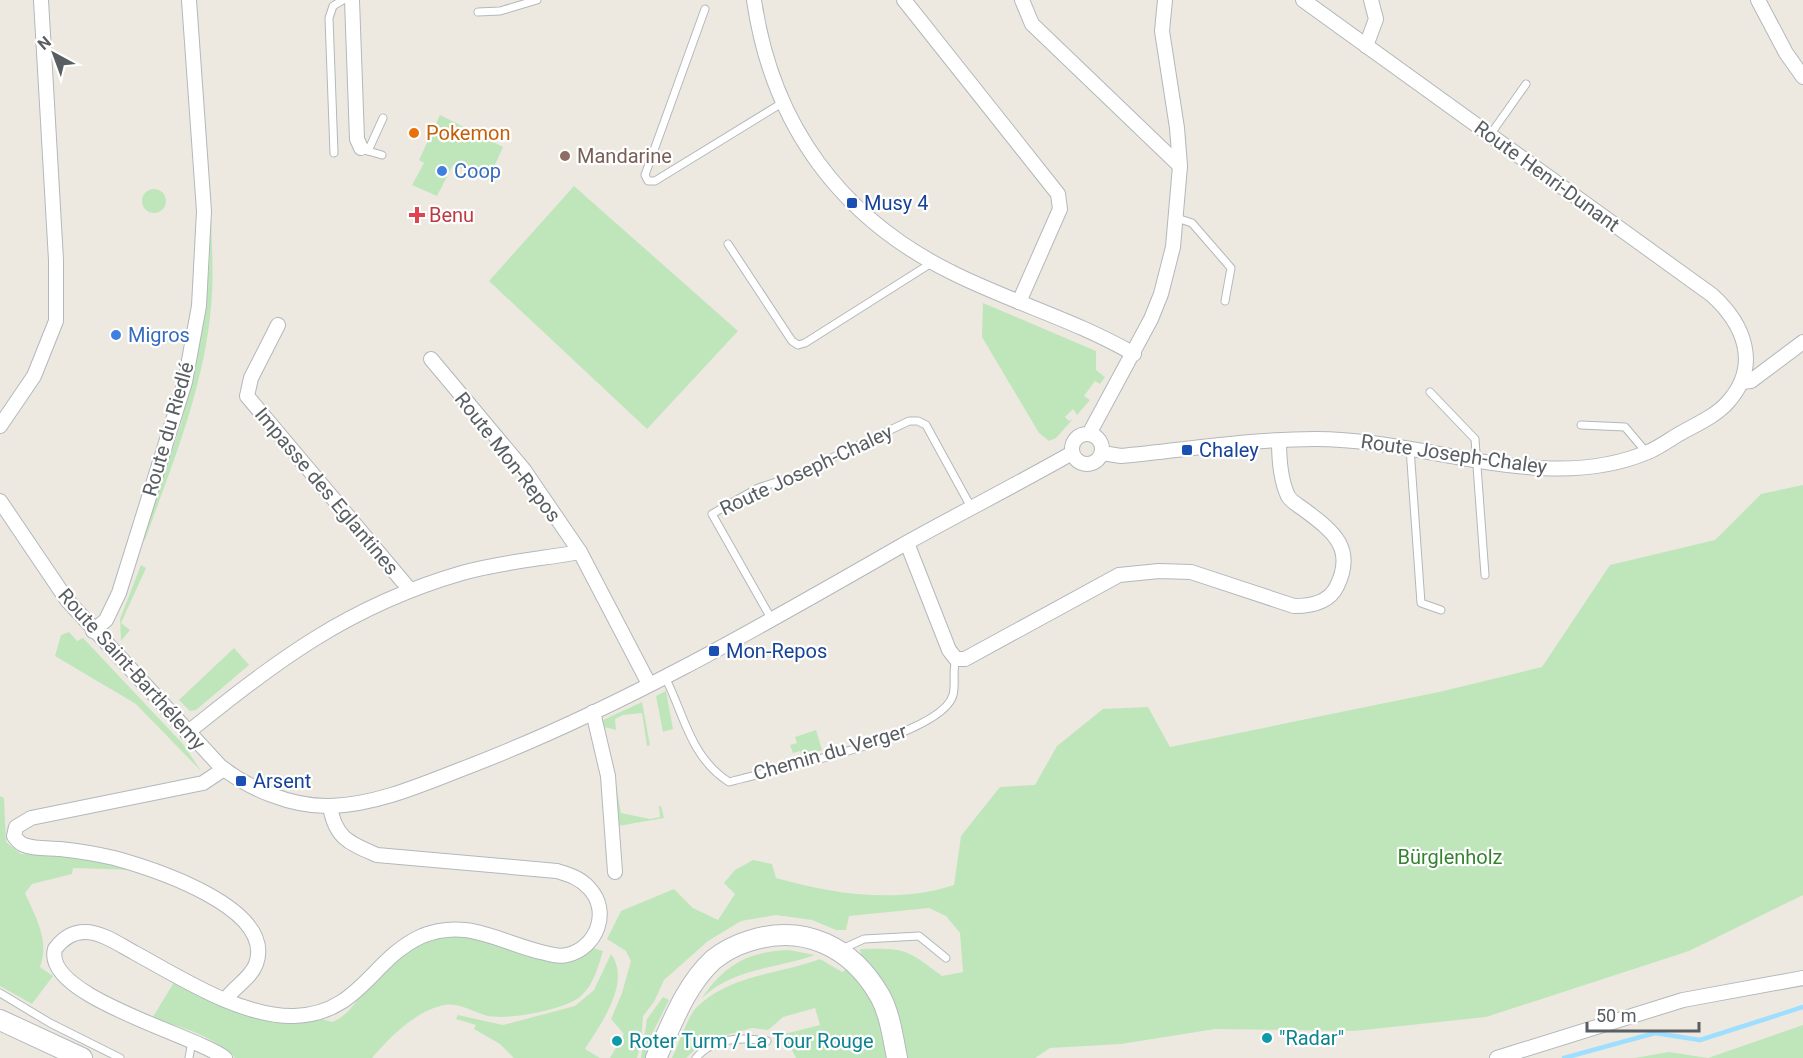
<svg xmlns="http://www.w3.org/2000/svg" width="1803" height="1058" font-family="Roboto,sans-serif">
  <style>
    .green { fill: #bfe6bb }
    .lines { fill: none; stroke-linecap: round; stroke-linejoin: round }
    .stream { stroke: #9edfff; stroke-width: 4.5 }
    .lane-casing { stroke: #b3b8bc; stroke-width: 9 }
    .street-casing { stroke: #b3b8bc; stroke-width: 16 }
    .secondary-casing { stroke: #b4b9be; stroke-width: 22 }
    .lane { stroke: #fff; stroke-width: 7 }
    .street { stroke: #fff; stroke-width: 14 }
    .secondary { stroke: #fff; stroke-width: 20 }
    .food-dot { fill: #e8710a; stroke: #fff; stroke-width: 2 }
    .education-dot { fill: #8d6e63; stroke: #fff; stroke-width: 2 }
    .shop-dot { fill: #3f7fe0; stroke: #fff; stroke-width: 2 }
    .transit-dot { fill: #1a4fb4; stroke: #fff; stroke-width: 2 }
    .health-dot { fill: #e0444e; stroke: #fff; stroke-width: 2 }
    .culture-dot { fill: #0f9aa8; stroke: #fff; stroke-width: 2 }
    .labels { text-anchor: middle; stroke-width: 4.5; stroke-linejoin: round; paint-order: stroke }
    .food-label { font-size: 20px; fill: #c56008; stroke: #fff; text-anchor: start }
    .education-label { font-size: 20px; fill: #785e54; stroke: #fff; text-anchor: start }
    .shop-label { font-size: 20px; fill: #366cbe; stroke: #fff; text-anchor: start }
    .street-label { font-size: 20px; fill: #595e62; stroke: #fff }
    .transit-label { font-size: 20px; fill: #164399; stroke: #fff; text-anchor: start }
    .health-label { font-size: 20px; fill: #be3a42; stroke: #fff; text-anchor: start }
    .park-label { font-size: 20px; fill: #358330; stroke: #fff }
    .culture-label { font-size: 20px; fill: #0d838f; stroke: #fff; text-anchor: start }
  </style>
  <rect width="100%" height="100%" fill="#ede9e0"/>
  <g class="green">
    <polygon points="440,115 503,147 488,180 453,165 437,196 412,185 424,163 419,160"/>
    <polygon points="574,186 738,331 647,429 489,281"/>
    <circle cx="154" cy="201" r="12"/>
    <path d="M211 220C212 249 214 278 211 307 204 388 172 465 145 540L142 539 181 424 195 366 209 270Z"/>
    <polygon points="983,303 1096,351 1096,370 1105,377 1100,384 1095,381 1084,396 1090,400 1077,415 1073,409 1065,417 1069,421 1073,419 1056,438 1049,441 1039,433 982,337"/>
    <path d="M1803 485V895L1689 951 1486 1017 1354 1031 1215 1029 1121 1044 1050 1048 1035 1058H796L784 1034 820 1025 815 1008 783 1017 768 1030 752 1028 704 1041 686 1058H672C678 1046 688 1016 696 1008 731 974 777 975 820 959L842 972 862 960 860 949C906 948 906 949 942 976L963 972 960 933 946 916 929 908 849 916 846 930H836L812 920 776 915 741 921 708 941 664 980 654 1002 643 1016 641 1042 637 1058H610L624 1034 611 1019 622 993 631 961 626 951 607 939 621 911 674 889 693 908 718 920 735 894 724 883 735 870 753 860 772 864 776 878C832 894 897 904 954 885L961 836 1000 787 1035 785 1057 746 1103 709 1148 707 1170 747 1439 692 1542 667 1610 565 1715 540 1761 494Z"/>
    <polygon points="141,565 146,568 121,623 130,630 121,641 120,619"/>
    <polygon points="69,632 77,641 83,638 183,744 201,771 136,704 55,656 61,635"/>
    <polygon points="234,648 249,665 196,710 190,711 179,700"/>
    <polygon points="666,691 673,729 663,732 656,696"/>
    <polygon points="642,702 650,745 647,746 642,713 623,715 615,719 616,730 604,727 603,720"/>
    <polygon points="816,730 822,750 802,756 800,751 793,753 790,745 797,743 795,737"/>
    <polygon points="615,791 617,791 621,813 650,819 660,817 659,806 661,806 664,818 618,826"/>
    <path d="M0 796 4 798 6 842 21 854 71 855 108 861 134 870 73 868 72 874 32 884 25 893C36 918 50 941 40 967L53 976 32 1004 0 986Z"/>
    <path d="M466 934 528 955 593 948 603 951C598 967 594 984 581 996 565 1010 509 1020 488 1016 475 1013 459 1002 445 1005 416 1010 390 1037 372 1058H235C217 1038 178 1024 151 1020L176 979 245 1014 318 1018 332 1022C349 1015 353 1004 365 991 393 958 421 937 466 934Z"/>
    <path d="M789 950 815 955C775 969 734 968 702 998 724 965 749 951 789 950Z"/>
    <path d="M611 954C632 982 600 1025 585 1049L600 1058H514L500 1044 474 1029 476 1025 456 1019 458 1015 503 1025 575 1006 594 990Z"/>
    <polygon points="663,997 669,1000 645,1048 648,1050 645,1058 641,1058 647,1019"/>
    <polygon points="1803,1025 1803,1058 1634,1058 1669,1052 1708,1058"/>
  </g>
  <g class="lines">
    <polyline class="stream" points="1564,1058 1655,1033 1700,1040 1803,1007"/>
    <defs>
      <g id="lane">
        <polyline points="705,9 645,175 648,181 655,181 782,103"/>
        <polyline points="478,12 500,11 537,0"/>
        <polyline points="1490,135 1526,84"/>
        <polyline points="361,148 368,151 383,118"/>
        <polyline points="368,151 382,155"/>
        <polyline points="334,153 329,18 333,6 343,0"/>
        <polyline points="1177,218 1192,223 1231,268 1225,301"/>
        <polyline points="728,244 792,341 798,345 805,343 933,262"/>
        <polyline points="1430,392 1475,439 1485,575"/>
        <polyline points="1581,425 1625,427 1647,453"/>
        <polyline points="1410,448 1421,603 1441,610"/>
        <polyline points="772,620 712,514 758,488 792,477 909,421 918,421 926,425 971,507"/>
        <path d="M665 677C684 714 690 757 729 782 770 770 942 737 953 695 956 683 952 671 956 659"/>
        <polyline points="842,949 864,939 919,936 946,958"/>
        <polyline points="0,993 50,1023 120,1058"/>
        <polyline points="189,1058 192,1041"/>
        <path d="M696 1058C713 1037 743 1037 767 1041"/>
      </g>
      <g id="street">
        <polyline points="352,0 357,139 361,148"/>
        <path d="M754 0C772 125 841 219 955 274 1014 303 1077 321 1134 354"/>
        <polyline points="904,0 1058,194 1060,209 1019,302"/>
        <polyline points="1022,0 1032,24 1180,166"/>
        <polyline points="1758,0 1786,53 1803,77"/>
        <polyline points="1366,46 1376,19 1371,0"/>
        <polyline points="278,325 251,378 247,396 410,590"/>
        <polyline points="431,359 524,470 580,552 649,684"/>
        <polyline points="1742,382 1751,381 1803,342"/>
        <polyline points="0,426 34,376 56,321 56,260 41,0"/>
        <circle cx="1087" cy="449" r="15"/>
        <polyline points="1089,434 1151,319 1161,294 1173,247 1180,166 1177,128 1162,31 1165,0"/>
        <path d="M1102 453 1121 456C1185 450 1251 439 1315 439 1392 439 1465 464 1540 468 1575 470 1615 466 1648 452 1658 448 1669 440 1679 434 1695 425 1716 416 1728 402 1761 365 1744 324 1712 295L1303 0"/>
        <path d="M0 501 67 600 220 766C249 789 292 807 330 806 379 805 430 781 475 764 624 706 763 625 901 546 958 514 1016 485 1072 453"/>
        <path d="M907 543 949 650 956 659H965L1119 575 1159 571 1191 572 1294 606C1311 606 1329 603 1337 586 1355 549 1334 532 1306 511 1300 506 1291 502 1288 496 1280 479 1279 459 1279 441"/>
        <polyline points="93,631 106,620 119,593 185,382 199,306 204,211 189,0"/>
        <polyline points="593,712 608,776 615,872"/>
        <path d="M187 733C278 660 348 606 462 573 500 562 541 559 580 552"/>
        <path d="M224 769 203 783 31 818 16 827 14 836C17 840 19 843 24 845 34 849 49 848 60 849 78 851 97 854 114 858 154 869 276 908 256 964 251 978 234 987 226 999"/>
        <path d="M225 1058C195 1035 42 996 55 949 63 938 72 932 85 932 102 932 120 945 135 953 181 978 241 1017 294 1016 360 1014 371 959 422 936 468 917 502 944 545 953 552 955 560 957 567 955 597 948 611 911 589 888 580 878 570 875 557 871L377 855C349 843 335 838 330 806"/>
        <polyline points="1497,1058 1683,1000 1803,978"/>
      </g>
      <g id="secondary">
        <polyline points="0,1020 82,1058"/>
        <path d="M656 1058C672 1024 685 986 713 960 724 951 736 945 749 941 804 923 852 947 880 996 890 1014 893 1038 897 1058"/>
      </g>
    </defs>
    <use href="#lane" class="lane-casing"/>
    <use href="#street" class="street-casing"/>
    <use href="#secondary" class="secondary-casing"/>
    <use href="#lane" class="lane"/>
    <use href="#street" class="street"/>
    <use href="#secondary" class="secondary"/>
  </g>
  <circle class="food-dot" cx="414" cy="133" r="6"/>
  <circle class="education-dot" cx="565" cy="156" r="6"/>
  <g class="shop-dot">
    <circle cx="442" cy="171" r="6"/>
    <circle cx="116" cy="335" r="6"/>
  </g>
  <g class="transit-dot">
    <rect x="846" y="197" width="12" height="12" rx="3"/>
    <rect x="1181" y="444" width="12" height="12" rx="3"/>
    <rect x="708" y="645" width="12" height="12" rx="3"/>
    <rect x="235" y="775" width="12" height="12" rx="3"/>
  </g>
  <path class="health-dot" d="M414 206h6v6h6v6h-6v6h-6v-6h-6v-6h6z"/>
  <g class="culture-dot">
    <circle cx="1267" cy="1038" r="6"/>
    <circle cx="617" cy="1041" r="6"/>
  </g>
  <g class="labels">
    <g class="food-label">
      <text x="426" y="140">Pokemon</text>
    </g>
    <g class="education-label">
      <text x="577" y="163">Mandarine</text>
    </g>
    <g class="shop-label">
      <text x="454" y="178">Coop</text>
      <text x="128" y="342">Migros</text>
    </g>
    <g class="street-label">
      <text transform="translate(1547 176) rotate(36)" y="7">Route Henri-Dunant</text>
      <text transform="translate(168 429) rotate(-74)" y="7">Route du Riedlé</text>
      <text transform="translate(1454 454) rotate(8)" y="7">Route Joseph-Chaley</text>
      <text transform="translate(508 457) rotate(52)" y="7">Route Mon-Repos</text>
      <text transform="translate(806 470) rotate(-25)" y="7">Route Joseph-Chaley</text>
      <text transform="translate(327 491) rotate(50)" y="7">Impasse des Eglantines</text>
      <text transform="translate(132 669) rotate(48)" y="7">Route Saint-Barthélemy</text>
      <text transform="translate(830 752) rotate(-16)" y="7">Chemin du Verger</text>
    </g>
    <g class="transit-label">
      <text x="864" y="210">Musy 4</text>
      <text x="1199" y="457">Chaley</text>
      <text x="726" y="658">Mon-Repos</text>
      <text x="253" y="788">Arsent</text>
    </g>
    <g class="health-label">
      <text x="429" y="222">Benu</text>
    </g>
    <g class="park-label">
      <text x="1450" y="864">Bürglenholz</text>
    </g>
    <g class="culture-label">
      <text x="1279" y="1045">"Radar"</text>
      <text x="629" y="1048">Roter Turm / La Tour Rouge</text>
    </g>
  </g>
  <g transform="translate(54 54) rotate(319)" stroke="#ffffff" stroke-width="4.5" paint-order="stroke">
  <path d="M0-4.5L10 22L0 15L-10 22Z" fill="#595e62"/>
  <text y="-9" font-size="16" font-weight="bold" text-anchor="middle" fill="#595e62">N</text>
  </g>
  <path d="M1587 1022v9h112v-9" fill="none" stroke="#595e62" stroke-width="3"/>
  <text x="1596" y="1022" font-size="18" fill="#595e62" stroke="#ffffff" stroke-width="4.5" paint-order="stroke">50 m</text>
</svg>
